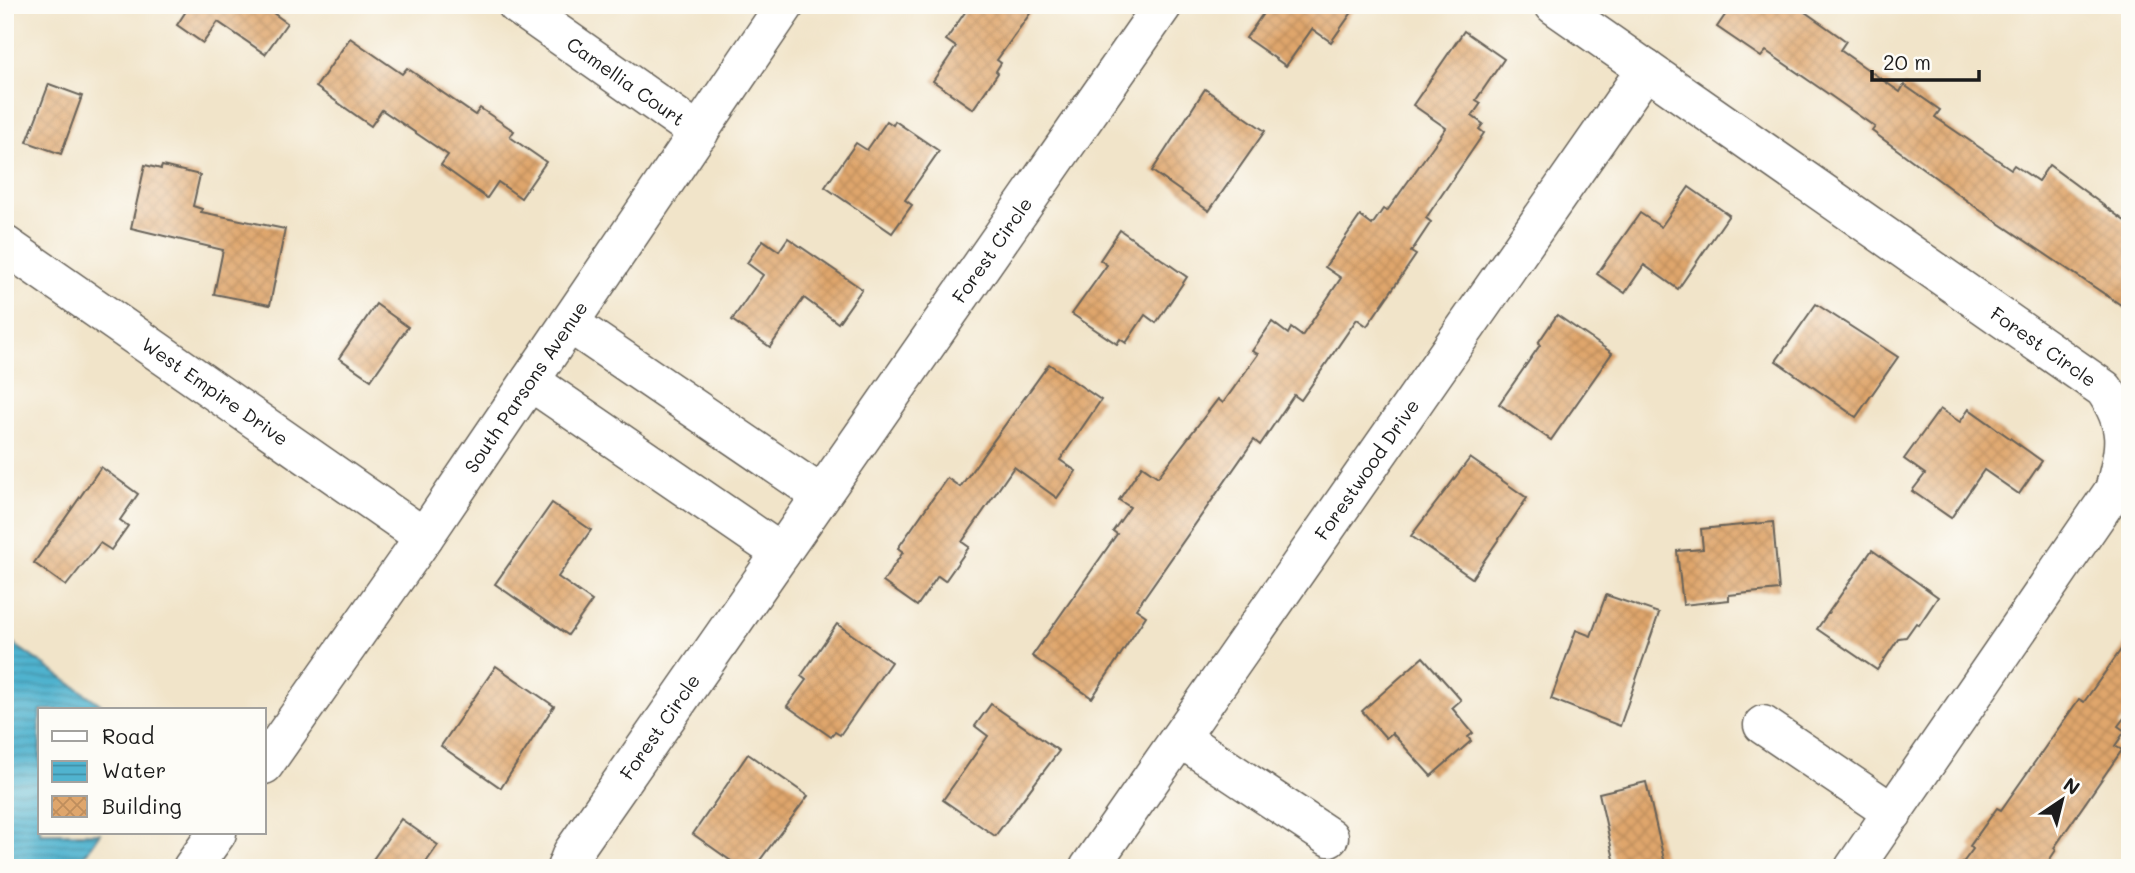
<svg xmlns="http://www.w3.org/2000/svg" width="2135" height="873" font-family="Mali,sans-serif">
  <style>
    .water { fill: url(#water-rules); stroke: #366876; stroke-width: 2 }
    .building { fill: url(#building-cross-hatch) }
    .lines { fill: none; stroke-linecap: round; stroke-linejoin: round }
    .street-casing { stroke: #676259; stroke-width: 41 }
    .secondary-casing { stroke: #676259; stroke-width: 41 }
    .street { stroke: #fff; stroke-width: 38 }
    .secondary { stroke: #fff; stroke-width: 38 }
    .labels { text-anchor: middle; stroke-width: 5; stroke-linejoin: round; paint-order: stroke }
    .street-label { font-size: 19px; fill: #1c1c1c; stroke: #fdfcf7 }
  </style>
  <defs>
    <pattern id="water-rules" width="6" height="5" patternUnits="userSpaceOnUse" patternTransform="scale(1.75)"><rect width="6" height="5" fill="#50b3cf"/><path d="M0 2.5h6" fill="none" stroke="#4291a7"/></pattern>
    <pattern id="building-cross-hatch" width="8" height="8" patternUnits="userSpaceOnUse" patternTransform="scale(1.75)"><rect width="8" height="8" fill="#dfa66c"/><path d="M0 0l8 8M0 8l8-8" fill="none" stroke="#bf8e5d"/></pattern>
  </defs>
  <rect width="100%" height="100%" fill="#fdfcf7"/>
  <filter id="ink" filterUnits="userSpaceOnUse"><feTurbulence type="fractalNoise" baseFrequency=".0143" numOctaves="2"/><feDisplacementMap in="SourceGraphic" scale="14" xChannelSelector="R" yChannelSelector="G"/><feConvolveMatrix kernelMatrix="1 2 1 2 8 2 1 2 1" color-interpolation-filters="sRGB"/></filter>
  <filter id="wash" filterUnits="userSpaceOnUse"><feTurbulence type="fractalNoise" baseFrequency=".00686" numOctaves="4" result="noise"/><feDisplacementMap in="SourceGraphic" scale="28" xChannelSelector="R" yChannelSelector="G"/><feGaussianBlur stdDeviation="1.57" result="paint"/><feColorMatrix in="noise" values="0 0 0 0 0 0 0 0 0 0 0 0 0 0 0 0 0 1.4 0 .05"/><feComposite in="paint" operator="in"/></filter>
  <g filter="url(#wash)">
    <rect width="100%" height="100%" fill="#f1e4c9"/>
    <polygon class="water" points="5,638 109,710 40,710 40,833 100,833 76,868 5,868"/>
    <g id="blocks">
      <g class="building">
        <polygon points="190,5 262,5 287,23 265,54 218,22 203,43 177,25"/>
        <polygon points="970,5 1036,5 997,60 1001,63 996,71 998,73 973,109 933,81 956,47 946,40"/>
        <polygon points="1269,5 1357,5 1331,42 1312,29 1286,66 1246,38"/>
        <polygon points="1732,5 1795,5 1846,41 1840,50 1900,92 1904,85 1940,110 1935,117 2011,169 2014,165 2038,181 2049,165 2130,225 2130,311 1981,211 1872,131 1875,127 1824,91 1766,51 1761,57 1717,27"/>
        <polygon points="1464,31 1504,59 1476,100 1481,103 1472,116 1483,124 1479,129 1484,133 1426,218 1431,222 1411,252 1416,255 1367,326 1357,319 1301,400 1294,395 1260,445 1254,440 1136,609 1146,616 1092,698 1032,656 1117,534 1113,531 1130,507 1119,500 1142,466 1158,477 1218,399 1223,403 1258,354 1252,351 1272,322 1288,334 1291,328 1302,336 1341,278 1325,267 1360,216 1372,225 1383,209 1387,211 1446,128 1413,105"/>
        <polygon points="350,38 402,74 407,68 475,115 480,108 514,131 510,137 546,162 521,198 498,182 487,198 441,165 448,155 382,110 371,126 316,87"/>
        <polygon points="49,84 82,96 61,154 27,142"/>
        <polygon points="1205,89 1265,131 1209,211 1152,171"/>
        <polygon points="887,121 893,125 895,121 939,151 905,200 912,205 892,233 825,187 856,143 867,150"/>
        <polygon points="145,165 161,169 162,166 200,175 193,206 202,209 201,212 285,229 270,305 214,294 223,250 131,228"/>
        <polygon points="1689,187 1729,215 1678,289 1644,265 1625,293 1597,274 1640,213 1661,227"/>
        <polygon points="1120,230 1187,277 1156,323 1145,315 1126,343 1120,339 1117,344 1072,314 1107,265 1100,260"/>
        <polygon points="788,238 862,289 838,323 804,298 770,347 732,320 763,275 747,263 763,240 779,251"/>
        <polygon points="376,304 408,327 371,380 339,358"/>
        <polygon points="1816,304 1898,357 1856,417 1776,361"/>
        <polygon points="1557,315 1612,353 1551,440 1499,404 1540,345 1538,343"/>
        <polygon points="1049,364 1101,400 1060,460 1076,471 1057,498 1014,467 962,542 969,547 945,581 938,576 917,606 883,582 903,552 898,548 947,478 960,487"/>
        <polygon points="1940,409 1960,422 1969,409 2042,461 2019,494 1984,470 1951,518 1912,491 1925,474 1904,459"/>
        <polygon points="1470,458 1527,498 1472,578 1411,536"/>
        <polygon points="101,467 138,494 120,520 128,526 111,550 100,543 66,586 34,563"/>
        <polygon points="552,503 591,530 558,577 592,601 568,635 495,584"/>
        <polygon points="1773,522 1779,590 1729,595 1729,600 1683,605 1677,551 1703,549 1701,529"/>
        <polygon points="1872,550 1938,597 1919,625 1916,623 1906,637 1899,638 1877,670 1817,629"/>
        <polygon points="1606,595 1659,613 1620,726 1551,699 1576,630 1591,636"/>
        <polygon points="837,624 891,662 840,735 835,732 831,737 787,706 806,680 801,676"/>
        <polygon points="2130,637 2130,710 2118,726 2125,731 2115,746 2122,750 2054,848 2056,850 2044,868 1959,868 1973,849 1970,846 1997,808 2001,810 2079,699 2084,702"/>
        <polygon points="1423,657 1461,700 1452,708 1473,733 1468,737 1471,741 1431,776 1392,733 1386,738 1362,711"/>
        <polygon points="496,666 554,706 501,788 441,746"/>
        <polygon points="991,704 1059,751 995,836 943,800 988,736 975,726"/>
        <polygon points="748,754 808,796 754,868 741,868 693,834"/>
        <polygon points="1646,782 1666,868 1616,868 1599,793"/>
        <polygon points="401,819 438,845 422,868 367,868"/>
      </g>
    </g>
  </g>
  <g filter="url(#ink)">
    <use href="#blocks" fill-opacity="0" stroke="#676259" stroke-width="2"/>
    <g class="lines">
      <defs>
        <g id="street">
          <path id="s1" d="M517 5 699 133"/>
          <path id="s2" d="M1554 5 2104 389C2130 426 2126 448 2114 490L1854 868"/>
          <path id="s3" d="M5 245 424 537"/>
          <polyline points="569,323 821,495"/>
          <polyline points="530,381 781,553"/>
          <polyline points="1763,725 1893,813"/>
          <polyline points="1180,738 1329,837"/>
          <path id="s4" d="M566 868 572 853 1163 5"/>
          <path id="s5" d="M1089 868 1646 69"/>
        </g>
        <g id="secondary">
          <path id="s6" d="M264 765 424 537 785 5"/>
          <polyline points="192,868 217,833"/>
        </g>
      </defs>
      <use href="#street" class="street-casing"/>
      <use href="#secondary" class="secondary-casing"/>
      <use href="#street" class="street"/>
      <use href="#secondary" class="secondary"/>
    </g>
  </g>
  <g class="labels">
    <g class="street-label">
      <text dy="7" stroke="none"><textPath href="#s1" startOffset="133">Camellia Court</textPath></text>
      <text dy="7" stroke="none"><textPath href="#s4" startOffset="751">Forest Circle</textPath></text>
      <text dy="7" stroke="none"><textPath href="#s2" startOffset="597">Forest Circle</textPath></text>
      <text dy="7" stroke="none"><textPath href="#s6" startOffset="460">South Parsons Avenue</textPath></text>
      <text dy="7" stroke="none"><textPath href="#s3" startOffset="256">West Empire Drive</textPath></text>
      <text dy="7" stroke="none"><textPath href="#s5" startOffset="486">Forestwood Drive</textPath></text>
      <text dy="7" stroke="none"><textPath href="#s4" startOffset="170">Forest Circle</textPath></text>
    </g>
  </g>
  <rect width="2135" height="873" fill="none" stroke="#fdfcf7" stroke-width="28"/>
  <rect x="38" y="708" width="228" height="126" fill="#fdfcf7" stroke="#a3a29f" stroke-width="2"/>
  <rect x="52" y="731" width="35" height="10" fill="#ffffff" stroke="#a3a29f" stroke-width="2"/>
  <text x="102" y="744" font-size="21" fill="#1c1c1c">Road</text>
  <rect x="52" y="761" width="35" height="21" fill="url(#water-rules)" stroke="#a3a29f" stroke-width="2"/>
  <text x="102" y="778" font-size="21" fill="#1c1c1c">Water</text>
  <rect x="52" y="796" width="35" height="21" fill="url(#building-cross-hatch)" stroke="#a3a29f" stroke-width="2"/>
  <text x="102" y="814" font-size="21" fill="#1c1c1c">Building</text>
  <g transform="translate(2062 800) rotate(35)" stroke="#fdfcf7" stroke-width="5" paint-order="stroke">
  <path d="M0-5L12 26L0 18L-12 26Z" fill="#1c1c1c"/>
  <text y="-10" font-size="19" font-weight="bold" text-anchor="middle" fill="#1c1c1c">N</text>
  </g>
  <path d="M1872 70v10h107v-10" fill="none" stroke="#1c1c1c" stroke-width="3.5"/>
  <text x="1883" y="70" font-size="21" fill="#1c1c1c" stroke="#fdfcf7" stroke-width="5" paint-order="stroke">20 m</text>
</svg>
